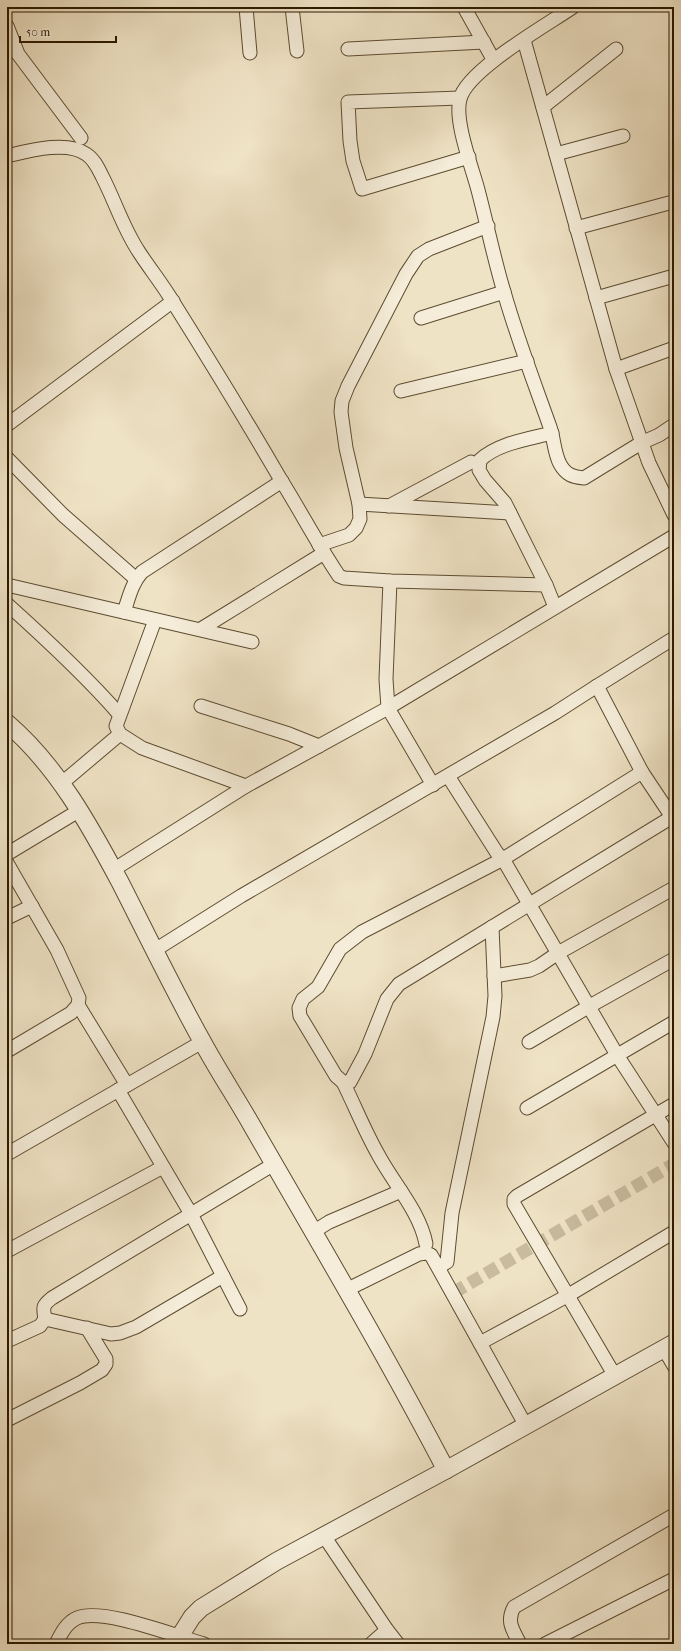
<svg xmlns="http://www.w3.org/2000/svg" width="681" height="1651" font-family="'IM FELL French Canon',serif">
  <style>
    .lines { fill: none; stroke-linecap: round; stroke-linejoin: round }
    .minor-tunnel { stroke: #c8bb9e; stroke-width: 13; stroke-dasharray: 13 6; stroke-linecap: butt }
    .minor-casing { stroke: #5d4c31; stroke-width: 15 }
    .tertiary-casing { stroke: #5d4c31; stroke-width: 19 }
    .minor { stroke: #f5edd9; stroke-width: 13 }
    .tertiary { stroke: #f5edd9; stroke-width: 17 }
  </style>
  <rect width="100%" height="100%" fill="#efe3c5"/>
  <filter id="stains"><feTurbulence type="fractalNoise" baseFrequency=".005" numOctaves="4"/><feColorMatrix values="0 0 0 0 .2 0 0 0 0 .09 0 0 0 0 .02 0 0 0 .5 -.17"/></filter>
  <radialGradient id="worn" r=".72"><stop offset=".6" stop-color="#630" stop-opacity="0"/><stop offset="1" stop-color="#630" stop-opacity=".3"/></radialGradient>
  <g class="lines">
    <polyline class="minor-tunnel" points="453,1293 674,1164"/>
    <defs>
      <g id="minor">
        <polyline points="246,7 250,53"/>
        <polyline points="292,7 297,51"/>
        <polyline points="464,7 493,59"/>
        <path d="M573 7C547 25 467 70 460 99 454 121 472 167 478 190 487 224 494 259 504 292 517 338 534 382 550 427 554 438 554 453 560 464 566 475 573 477 584 478L641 443 659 435 674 425"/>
        <polyline points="7,26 18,54 81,138"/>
        <polyline points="524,40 616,369 649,463 674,515"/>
        <polyline points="348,49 484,42"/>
        <polyline points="460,98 348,102 350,141 353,161 362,189 469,157"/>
        <polyline points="543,107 616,49"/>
        <polyline points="556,154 623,136"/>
        <path d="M7 156C28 151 67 140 86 154 94 159 98 168 102 176 115 201 123 228 139 252 150 269 163 285 173 302 210 361 246 420 281 480 301 512 318 545 339 576L344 578 390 581 546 585"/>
        <polyline points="576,228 669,203"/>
        <polyline points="596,298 674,276"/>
        <polyline points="421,318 504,292"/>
        <polyline points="616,369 674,348"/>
        <polyline points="401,391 527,361"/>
        <polyline points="7,425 173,301"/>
        <path d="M552 433C529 439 498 443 480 460L479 470 485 480 505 503 546 585 555 607"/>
        <polyline points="7,458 63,515 136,579"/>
        <polyline points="359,504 510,513"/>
        <polyline points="389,506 471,462"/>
        <polyline points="319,545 349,535 356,528 360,519 359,504 346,448 341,412 342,401 348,386 406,274 418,256 429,249 488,226"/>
        <polyline points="390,581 386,679 388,708 433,785"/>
        <polyline points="7,585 252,642"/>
        <path d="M7 604C46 639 85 675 119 714"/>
        <path d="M124 612C129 597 132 583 142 572L282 481"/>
        <polyline points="155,620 116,726 120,734 142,748 246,786"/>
        <polyline points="201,629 324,553"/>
        <polyline points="597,686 642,772 674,820"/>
        <polyline points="201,706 289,734 319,746"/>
        <polyline points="642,772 503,859 362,932 340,949 318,987 303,999 299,1008 300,1016 336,1076 343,1082 350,1082 365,1054 387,999 399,984 672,817"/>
        <polyline points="448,776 497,853 503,859 617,1055 674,1143"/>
        <polyline points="62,783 120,734"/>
        <polyline points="7,854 80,810"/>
        <polyline points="7,863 57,950 79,998 78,1005 71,1013 7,1051"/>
        <polyline points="113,870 246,786 388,708 674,536"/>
        <polyline points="7,918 32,906"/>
        <polyline points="155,950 241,896 555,713 597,686 674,638"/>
        <polyline points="494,976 530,970 539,966 558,953 674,888"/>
        <polyline points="78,1005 127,1085"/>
        <polyline points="529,1042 588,1007 674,959"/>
        <path d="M343 1082C355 1106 365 1132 379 1156 394 1184 420 1212 426 1244"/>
        <polyline points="118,1090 191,1214 240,1309"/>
        <polyline points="527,1108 674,1022"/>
        <polyline points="7,1154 202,1042"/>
        <polyline points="313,1232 329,1222 401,1191"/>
        <polyline points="7,1251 163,1167"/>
        <polyline points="439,1267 447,1262 452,1213 493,1017 495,996 492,927"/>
        <polyline points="346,1290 419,1254 426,1253 431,1255 526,1426"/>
        <polyline points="45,1319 111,1334 120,1333 136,1327 223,1276"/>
        <path d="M7 1341 40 1326 45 1319C43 1307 42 1306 52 1298L274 1164"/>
        <polyline points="480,1343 567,1296 674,1232"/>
        <polyline points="664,1349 674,1366"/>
        <polyline points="615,1376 514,1204 514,1199 517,1196 674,1104"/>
        <polyline points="7,1420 80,1383 102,1370 106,1364 106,1359 87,1328"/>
        <polyline points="324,1536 387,1630 398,1644"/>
        <path d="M56 1644C61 1634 66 1623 77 1618 102 1607 175 1636 204 1644"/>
        <polyline points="371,1644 387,1630"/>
        <path d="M520 1644C513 1630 506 1622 514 1607L674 1515"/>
        <polyline points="545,1644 674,1579"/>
      </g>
      <g id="tertiary">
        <path d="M7 723C57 766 89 824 120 882 147 935 173 989 202 1041 217 1069 235 1096 251 1124 317 1239 385 1353 446 1470"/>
        <polyline points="175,1644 192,1617 201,1608 277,1561 446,1470 674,1343"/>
      </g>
    </defs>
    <use href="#minor" class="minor-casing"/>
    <use href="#tertiary" class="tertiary-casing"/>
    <use href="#minor" class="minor"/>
    <use href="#tertiary" class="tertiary"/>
  </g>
  <rect width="681" height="1651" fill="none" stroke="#efe3c5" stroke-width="24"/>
  <rect x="8" y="8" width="665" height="1635" fill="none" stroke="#2c1900" stroke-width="2"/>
  <rect x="12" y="12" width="657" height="1627" fill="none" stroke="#2c1900"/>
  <path d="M20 36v6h96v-6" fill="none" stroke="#2c1900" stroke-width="2"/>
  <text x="26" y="36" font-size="12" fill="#2c1900" stroke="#f5edd9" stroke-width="3" paint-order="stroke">50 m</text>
  <rect width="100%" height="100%" filter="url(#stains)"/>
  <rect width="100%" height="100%" fill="url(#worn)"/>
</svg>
